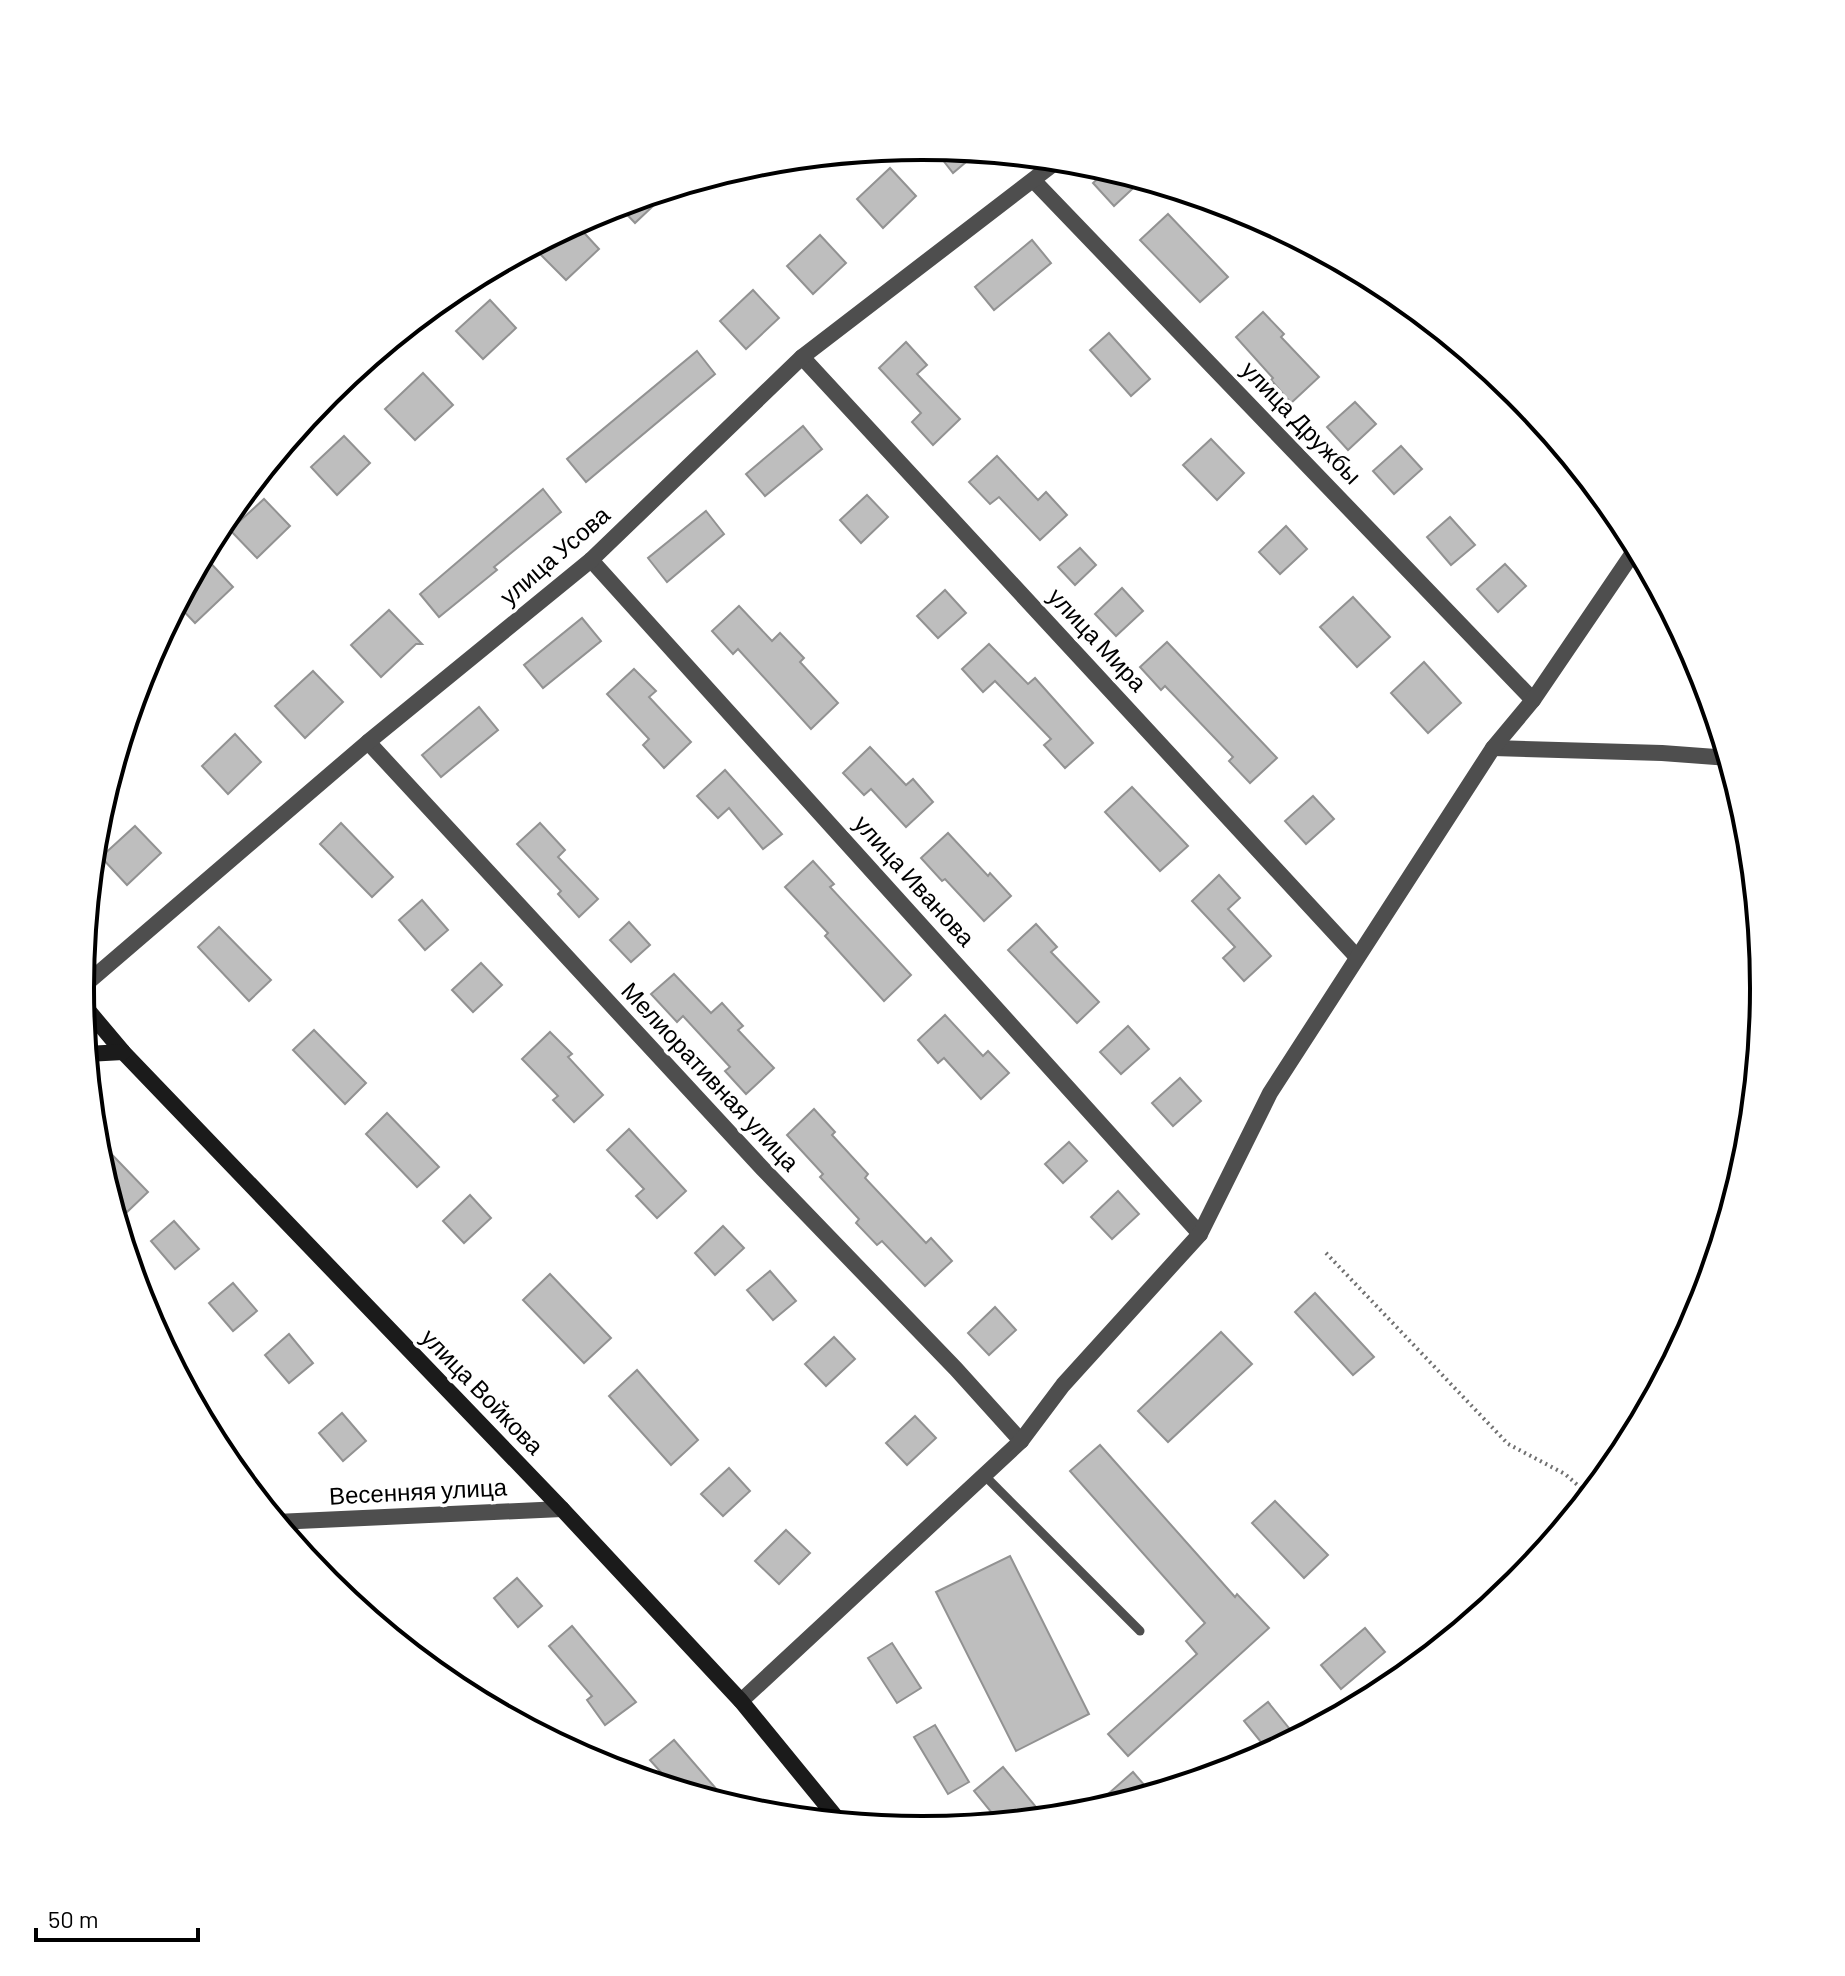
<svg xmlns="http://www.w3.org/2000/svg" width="1845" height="1976" font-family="Barlow,sans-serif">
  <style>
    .building { fill: #bebebe; stroke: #929292; stroke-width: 2 }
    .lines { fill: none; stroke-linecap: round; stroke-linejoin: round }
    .path { stroke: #707070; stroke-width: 4; stroke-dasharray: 2 4; stroke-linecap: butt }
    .lane { stroke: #4e4e4e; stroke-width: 9 }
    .street { stroke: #4e4e4e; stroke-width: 16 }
    .secondary { stroke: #1b1b1b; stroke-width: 16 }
    .labels { text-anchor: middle; stroke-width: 7; stroke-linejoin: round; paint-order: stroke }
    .street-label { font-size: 24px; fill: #000; stroke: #fff }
    .rim { fill: none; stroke: #000; stroke-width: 4 }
  </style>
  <rect width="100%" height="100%" fill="#fff"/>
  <g class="building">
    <polygon points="932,146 953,149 979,151 953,173"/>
    <polygon points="890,168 916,196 883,228 857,199"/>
    <polygon points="1109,168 1143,179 1114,206 1093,183"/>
    <polygon points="672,188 635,223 617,204"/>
    <polygon points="1168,214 1228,277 1200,302 1140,240"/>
    <polygon points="575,223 599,249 566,280 539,253 566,228"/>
    <polygon points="820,235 846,263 813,294 787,266"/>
    <polygon points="1032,240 1051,263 994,310 975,287"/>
    <polygon points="753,290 779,318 746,349 720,321"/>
    <polygon points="490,300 516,328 483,359 456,331"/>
    <polygon points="1263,312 1284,334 1281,337 1319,377 1291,403 1271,380 1273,378 1236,337"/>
    <polygon points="1109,333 1150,379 1131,396 1090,350"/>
    <polygon points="906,342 927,365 917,374 960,419 933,445 912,422 921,413 879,368"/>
    <polygon points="697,351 715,374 586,482 567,459"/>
    <polygon points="423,373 453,405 415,440 385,409"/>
    <polygon points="1355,402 1376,424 1348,450 1327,427"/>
    <polygon points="803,426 822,449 765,496 746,474"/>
    <polygon points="344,436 370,463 337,495 311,467"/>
    <polygon points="1211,439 1244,473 1217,500 1183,465"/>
    <polygon points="1401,446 1422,469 1394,494 1373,471"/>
    <polygon points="997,456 1038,500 1046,492 1067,515 1040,540 999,497 990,504 969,482"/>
    <polygon points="543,489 561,512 494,567 497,570 439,617 420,594"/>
    <polygon points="867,495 888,517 861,543 840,520"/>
    <polygon points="264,499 290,526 257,558 230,530"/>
    <polygon points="706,511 724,534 667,582 648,558"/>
    <polygon points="1450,517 1475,545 1451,565 1427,537"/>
    <polygon points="1286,526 1307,549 1280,574 1259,552"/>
    <polygon points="1080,548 1096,565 1075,585 1058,567"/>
    <polygon points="203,555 233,587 195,623 177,604"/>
    <polygon points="1505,564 1526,586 1498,612 1477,589"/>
    <polygon points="1122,588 1143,611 1116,636 1095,614"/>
    <polygon points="945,590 966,613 938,638 917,616"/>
    <polygon points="1353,597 1390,637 1357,667 1320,627"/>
    <polygon points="739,606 772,641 780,633 804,658 800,662 838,703 811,729 738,649 733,654 712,631"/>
    <polygon points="389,610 422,644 416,644 381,677 351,645"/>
    <polygon points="582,618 601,641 543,688 524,665"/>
    <polygon points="1167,642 1277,758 1250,783 1229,761 1233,757 1165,686 1161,690 1140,667"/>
    <polygon points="989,644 1028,684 1035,678 1093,743 1065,768 1044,745 1051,739 995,681 983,692 962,669"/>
    <polygon points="1424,662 1461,703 1428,733 1391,693"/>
    <polygon points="634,669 656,691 649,697 691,742 664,768 643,745 649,739 607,694"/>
    <polygon points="313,671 343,702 305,738 275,706"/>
    <polygon points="479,707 498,730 441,777 422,755"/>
    <polygon points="235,734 261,762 228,794 202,766"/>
    <polygon points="870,747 906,785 913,779 933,802 906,827 871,789 864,795 843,773"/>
    <polygon points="725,770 782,834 763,849 729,808 718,818 697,796"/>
    <polygon points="1132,787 1188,846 1160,871 1105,812"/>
    <polygon points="1313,796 1334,819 1306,844 1285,821"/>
    <polygon points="341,823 393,877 372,897 320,844"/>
    <polygon points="540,823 565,850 558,857 598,899 579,917 558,894 561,891 517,844"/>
    <polygon points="135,826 161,853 127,885 101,857"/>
    <polygon points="948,833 988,876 990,873 1011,896 984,921 945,879 942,881 921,858"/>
    <polygon points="813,861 834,884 830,887 911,975 884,1001 825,936 828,933 785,887"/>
    <polygon points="1219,875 1240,898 1228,909 1271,956 1244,981 1223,958 1235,947 1192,901"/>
    <polygon points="422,900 448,930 425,950 399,920"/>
    <polygon points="629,922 650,945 631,962 610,940"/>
    <polygon points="1036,924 1057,947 1051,952 1099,1002 1077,1023 1008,950"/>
    <polygon points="219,927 271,980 249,1001 198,947"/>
    <polygon points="481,963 502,985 473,1012 452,990"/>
    <polygon points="674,974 711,1013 722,1003 743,1026 738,1030 774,1068 746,1094 725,1071 730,1067 683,1016 677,1022 651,994"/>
    <polygon points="945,1015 983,1056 988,1051 1009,1073 981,1099 944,1058 938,1063 918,1040"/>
    <polygon points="1128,1026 1149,1049 1121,1074 1100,1052"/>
    <polygon points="314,1030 366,1083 345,1104 293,1050"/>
    <polygon points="550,1032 572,1054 568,1057 603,1095 574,1122 553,1100 558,1096 522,1059"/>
    <polygon points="1180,1078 1201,1101 1173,1126 1152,1103"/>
    <polygon points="814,1109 835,1132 832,1135 868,1174 865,1178 926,1243 931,1238 952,1261 925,1286 882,1241 877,1245 856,1223 859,1219 820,1177 823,1174 787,1135"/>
    <polygon points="387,1113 439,1167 417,1187 366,1134"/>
    <polygon points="629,1129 686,1191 657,1218 636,1196 644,1189 607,1150"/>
    <polygon points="95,1137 148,1192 127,1212 109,1194 96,1152"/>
    <polygon points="1069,1142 1087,1161 1063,1183 1045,1164"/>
    <polygon points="1118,1191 1139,1214 1112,1239 1091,1217"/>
    <polygon points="470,1195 491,1218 464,1243 443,1221"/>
    <polygon points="174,1221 199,1249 175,1269 151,1241"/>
    <polygon points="723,1226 744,1248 715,1275 695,1253"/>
    <polygon points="770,1271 796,1301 773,1320 747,1290"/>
    <polygon points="550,1274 611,1338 584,1363 523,1300"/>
    <polygon points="233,1283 257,1311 233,1331 209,1303"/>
    <polygon points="1315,1293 1374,1357 1353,1375 1295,1312"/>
    <polygon points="995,1307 1016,1330 989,1355 968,1333"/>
    <polygon points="1221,1332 1252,1364 1168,1442 1138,1411"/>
    <polygon points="289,1334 313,1363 289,1383 265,1355"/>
    <polygon points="834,1337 855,1359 826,1386 805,1364"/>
    <polygon points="637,1370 698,1440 671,1465 609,1396"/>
    <polygon points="342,1413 366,1441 343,1461 319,1433"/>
    <polygon points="915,1416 936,1438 907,1465 886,1443"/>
    <polygon points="1100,1445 1235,1597 1237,1594 1269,1628 1128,1756 1108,1734 1197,1654 1186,1641 1205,1623 1070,1471"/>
    <polygon points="729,1468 750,1491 723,1516 701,1494"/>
    <polygon points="1275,1501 1328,1555 1304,1578 1252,1523"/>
    <polygon points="786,1530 810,1553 779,1584 755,1561"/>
    <polygon points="1010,1556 1089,1714 1016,1751 936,1592"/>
    <polygon points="517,1578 542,1606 518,1627 494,1598"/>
    <polygon points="572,1626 636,1702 605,1725 587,1700 592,1696 549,1646"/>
    <polygon points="1365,1628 1385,1652 1341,1689 1321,1665"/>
    <polygon points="892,1643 921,1688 897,1703 868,1658"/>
    <polygon points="1268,1702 1293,1733 1269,1752 1244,1721"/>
    <polygon points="935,1725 969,1782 948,1794 914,1737"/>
    <polygon points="674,1740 731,1806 676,1789 650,1760"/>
    <polygon points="1003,1767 1045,1818 1000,1823 974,1791"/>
    <polygon points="1133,1772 1152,1794 1118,1805 1108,1794"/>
  </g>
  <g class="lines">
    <polyline class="path" points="1326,1253 1508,1444 1565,1474 1590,1496"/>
    <polyline class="lane" points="984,1475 1140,1631"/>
    <g class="street">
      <polyline points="1034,181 1533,700"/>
      <polyline points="802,357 1356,956"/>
      <polyline points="591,560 1200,1234"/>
      <polyline points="368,742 763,1169 956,1369 1021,1441"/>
      <polyline points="1493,748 1662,753 1729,758"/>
      <polyline points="80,989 368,742 591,560 802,357 1060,159"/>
      <polyline points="276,1522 562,1509"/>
      <polyline points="741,1701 1021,1441 1063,1385 1200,1234 1270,1093 1493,748 1533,700 1637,547"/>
    </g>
    <g class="secondary">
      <polyline points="81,1002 123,1052 562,1509 741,1701 840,1822"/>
      <polyline points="87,1054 123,1052"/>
    </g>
  </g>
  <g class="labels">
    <g class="street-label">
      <text transform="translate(1301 423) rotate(46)" y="8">улица Дружбы</text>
      <text transform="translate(555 556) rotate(-41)" y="8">улица Усова</text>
      <text transform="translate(1097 640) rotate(47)" y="8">улица Мира</text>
      <text transform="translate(914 881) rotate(48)" y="8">улица Иванова</text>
      <text transform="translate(710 1077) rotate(47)" y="8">Мелиоративная улица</text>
      <text transform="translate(482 1392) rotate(46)" y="8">улица Войкова</text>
      <text transform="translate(418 1492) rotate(-3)" y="8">Весенняя улица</text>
    </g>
  </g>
  <path d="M0 0H1845V1976H0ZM94 988a828 828 0 1 1 1656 0a828 828 0 1 1-1656 0Z" fill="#fff" fill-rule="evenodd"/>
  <path class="rim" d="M94 988a828 828 0 1 1 1656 0a828 828 0 1 1-1656 0Z"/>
  <path d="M36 1928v12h162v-12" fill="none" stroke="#000000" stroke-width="4"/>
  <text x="48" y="1928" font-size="24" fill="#000000" stroke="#ffffff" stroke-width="6" paint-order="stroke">50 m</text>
</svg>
